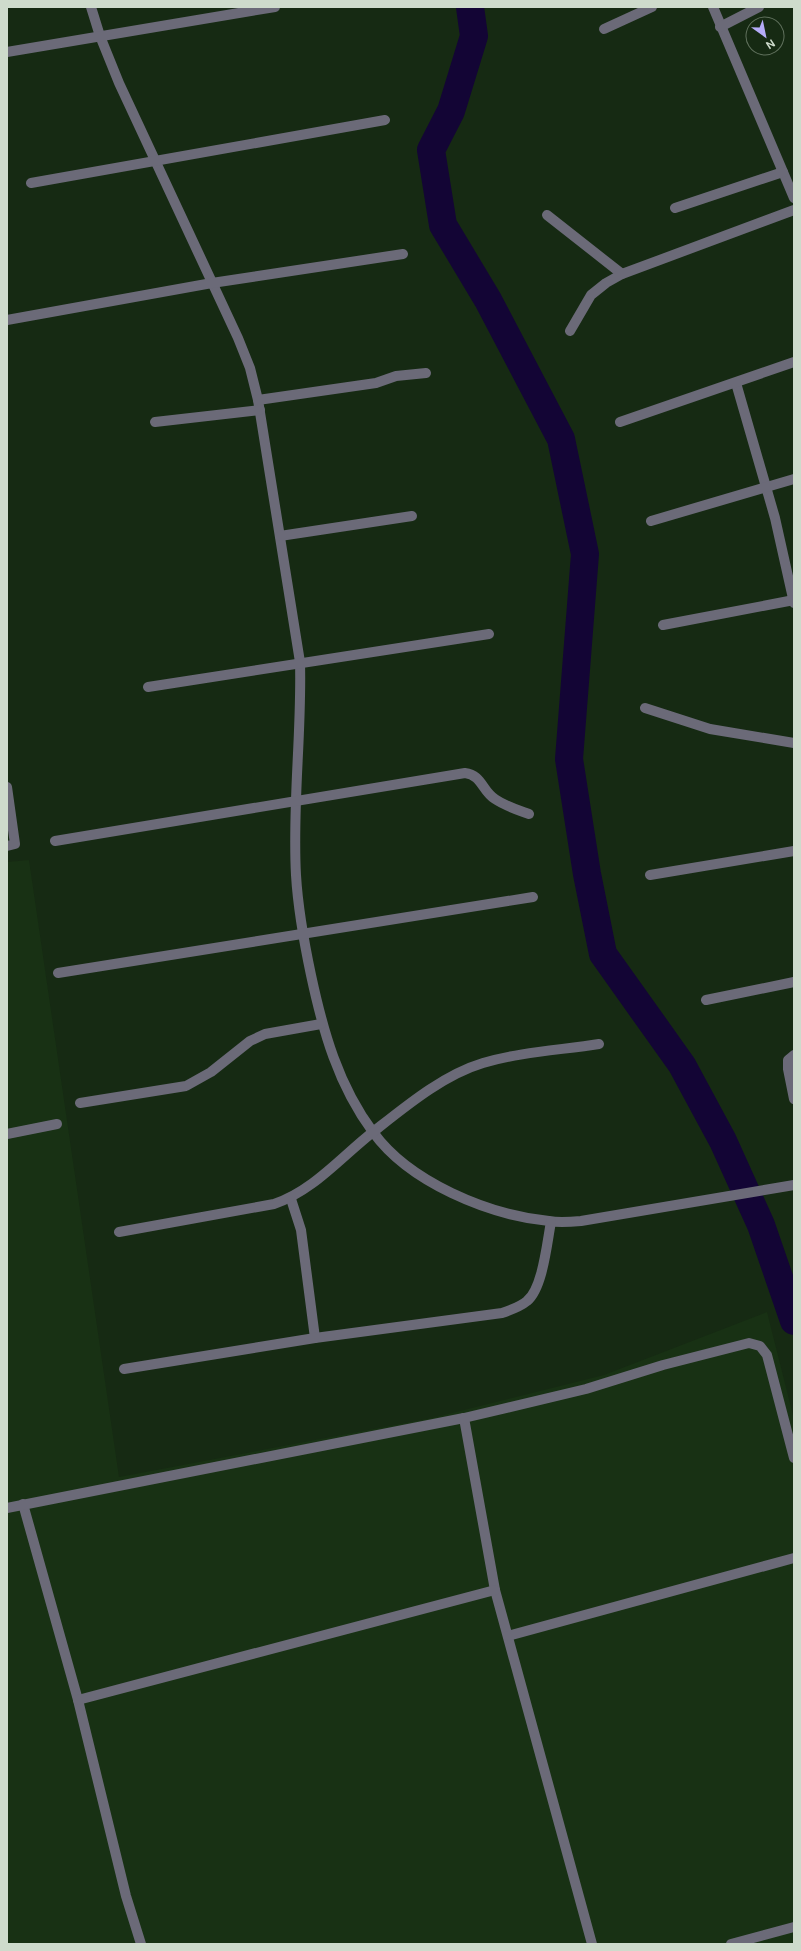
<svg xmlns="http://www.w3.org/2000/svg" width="801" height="1951" font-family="'DM Sans',sans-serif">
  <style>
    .built { fill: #183114 }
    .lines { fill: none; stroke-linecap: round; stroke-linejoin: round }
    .river { stroke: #130535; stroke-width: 28 }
    .minor { stroke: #6b6a78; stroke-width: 10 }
  </style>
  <rect width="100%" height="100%" fill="#162a13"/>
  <polygon class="built" points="29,860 119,1477 432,1418 604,1375 767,1312 794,1419 794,1943 789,1944 7,1944 7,862"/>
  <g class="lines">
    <polyline class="river" points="470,7 474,36 451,111 431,150 443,225 488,300 561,439 585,554 569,759 587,874 603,954 682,1065 723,1141 761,1225 794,1321"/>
    <g class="minor">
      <path d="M91 7 100 36 119 83 238 338 250 368 258 400 300 662C302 733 292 805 296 875 298 909 304 942 311 975 323 1031 338 1085 373 1132 409 1182 488 1215 549 1221 559 1223 570 1222 581 1221L794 1185"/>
      <polyline points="713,7 794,198"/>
      <polyline points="720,27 759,7"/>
      <polyline points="604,29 652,7"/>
      <polyline points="7,52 275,7"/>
      <polyline points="31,183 385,120"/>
      <polyline points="675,208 783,172"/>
      <polyline points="547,215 622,274"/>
      <polyline points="7,320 212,283 403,254"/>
      <polyline points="570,331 591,295 606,283 622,274 794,210"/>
      <polyline points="736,383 775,518 794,603"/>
      <polyline points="258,400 376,383 396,376 426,373"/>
      <polyline points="155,422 260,410"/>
      <polyline points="620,422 794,362"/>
      <polyline points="651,521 794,479"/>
      <polyline points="280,536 412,516"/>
      <polyline points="663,625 794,600"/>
      <polyline points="148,687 489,634"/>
      <polyline points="645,708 710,729 794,743"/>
      <polyline points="7,787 15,844 7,846"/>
      <path d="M55 841 465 773C482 775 482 791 495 799 505 806 518 810 529 814"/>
      <polyline points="650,875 794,851"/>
      <polyline points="58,973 533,897"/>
      <polyline points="706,1000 794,982"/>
      <polyline points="794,1055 788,1060 788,1069 794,1099"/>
      <polyline points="80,1103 186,1086 211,1072 250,1041 265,1034 321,1024"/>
      <polyline points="7,1134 57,1124"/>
      <polyline points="291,1199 301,1230 315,1338"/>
      <path d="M119 1232 274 1204C313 1191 341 1157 373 1132 406 1106 443 1075 483 1063 520 1052 561 1050 599 1044"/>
      <path d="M124 1369 315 1338 502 1313C511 1310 520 1307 527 1301 543 1288 547 1242 551 1222"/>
      <polyline points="464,1418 495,1590 592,1944"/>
      <polyline points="23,1504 78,1700 126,1896 141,1944"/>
      <polyline points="7,1508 464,1418 586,1389 663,1365 749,1343 760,1346 767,1355 794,1458"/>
      <polyline points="508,1636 794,1558"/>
      <polyline points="78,1700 495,1590"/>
      <polyline points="731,1944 794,1927"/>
    </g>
  </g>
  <rect width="801" height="1951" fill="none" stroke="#cedbcc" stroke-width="16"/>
  <g transform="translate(765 36) rotate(147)"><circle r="19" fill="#162a13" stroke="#60715d"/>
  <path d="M0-3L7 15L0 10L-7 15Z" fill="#b5acf8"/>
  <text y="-6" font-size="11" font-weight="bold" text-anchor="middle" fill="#cedbcc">N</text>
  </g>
</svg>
